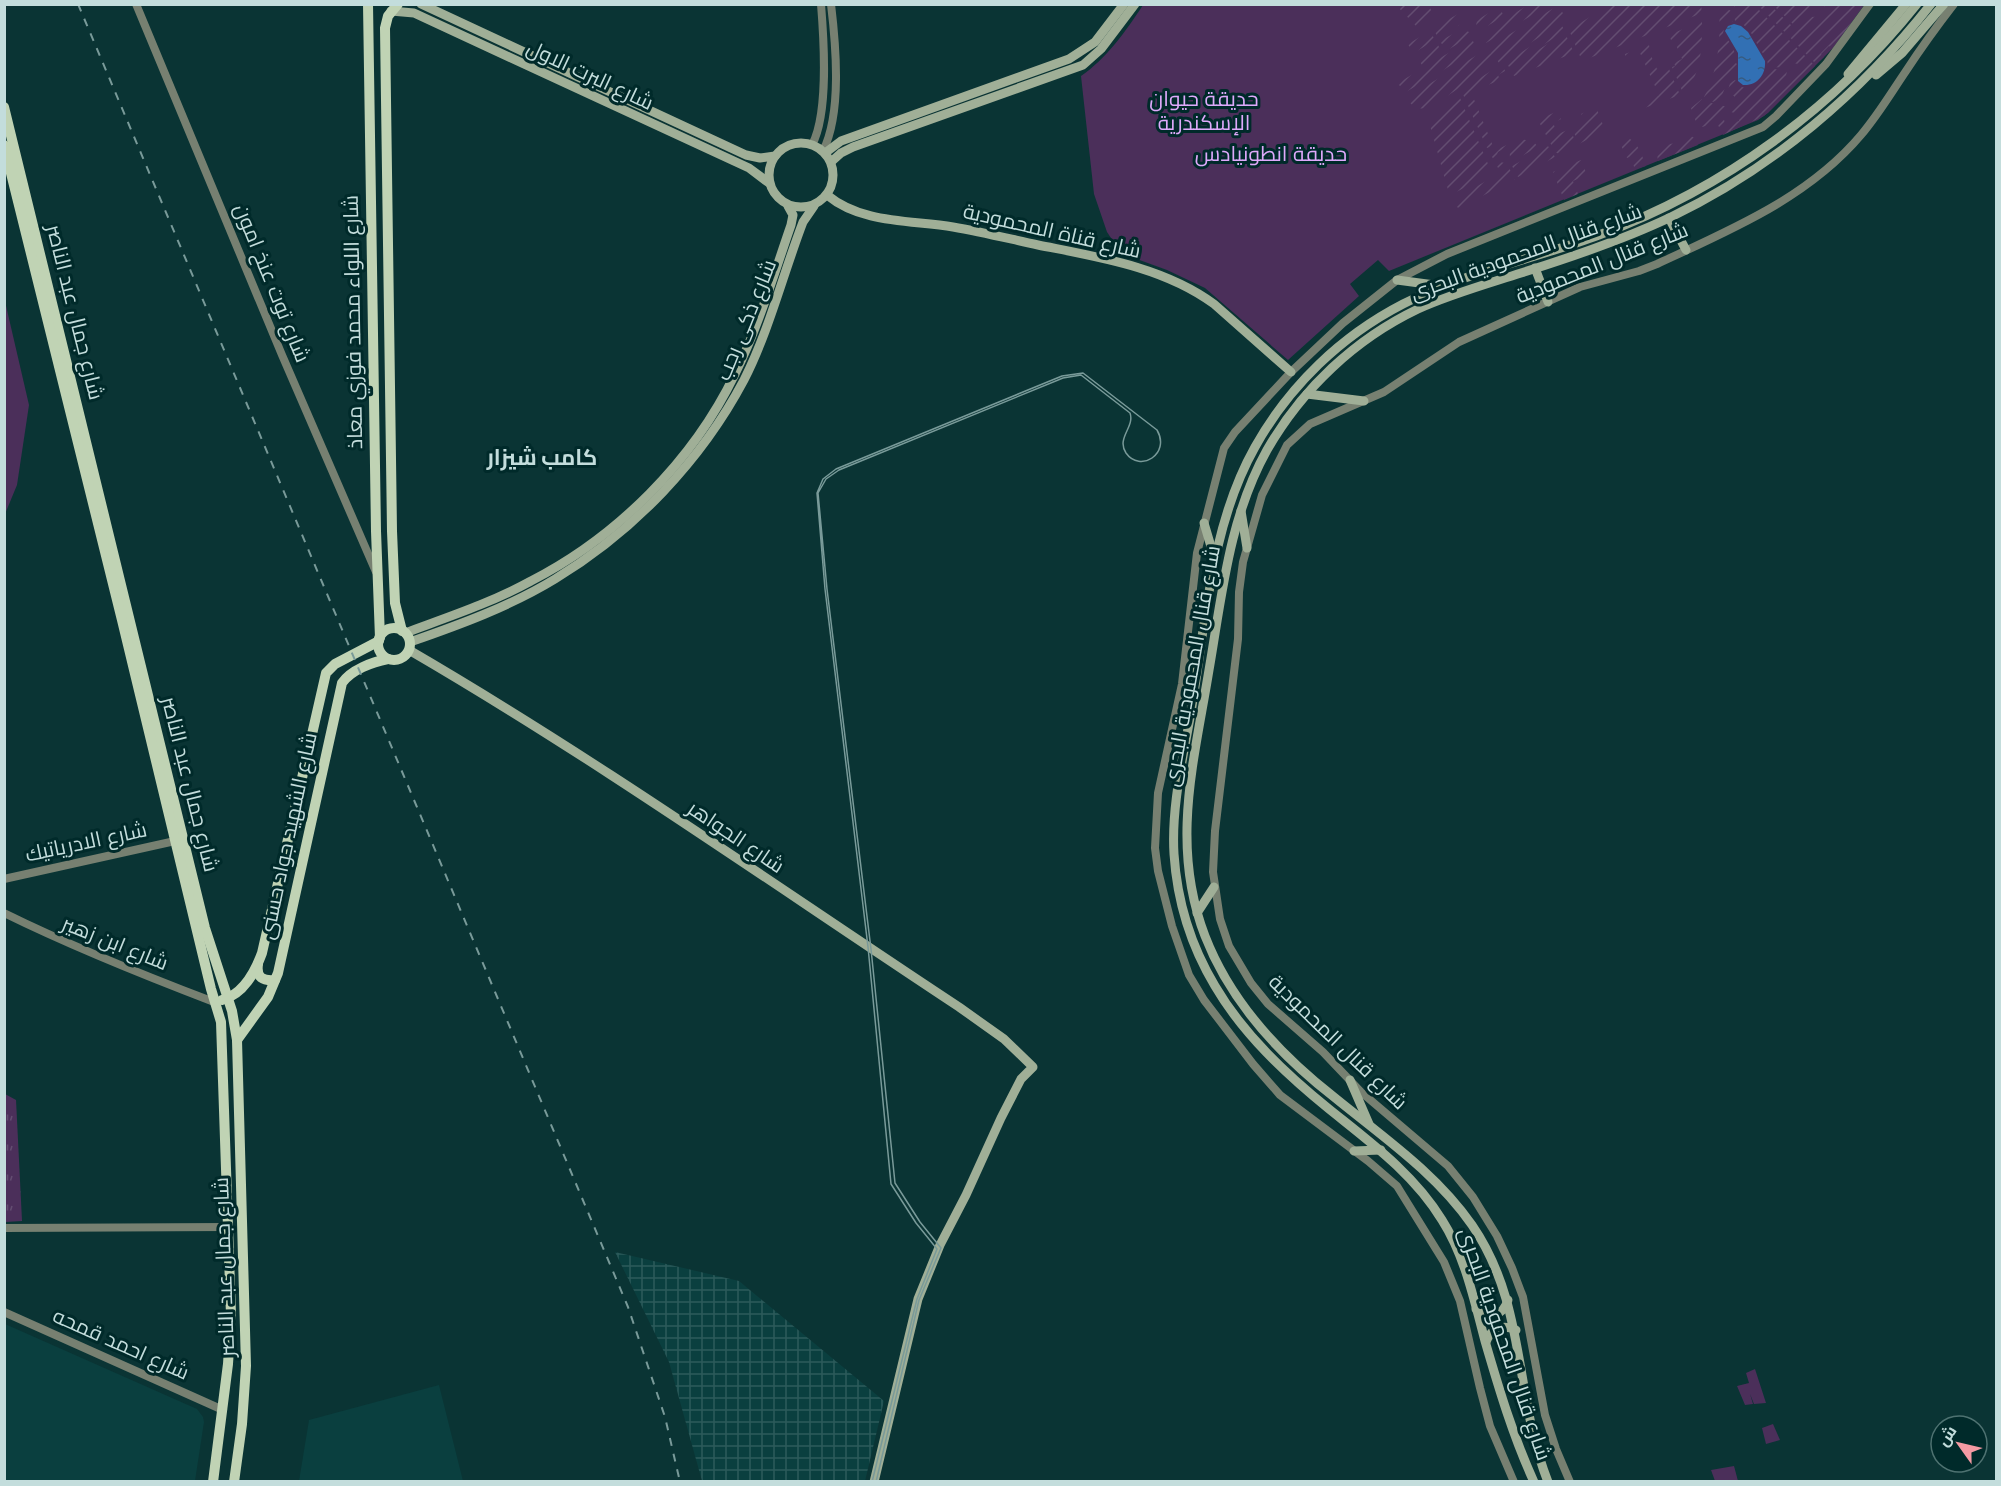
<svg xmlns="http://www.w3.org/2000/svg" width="2001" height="1486" font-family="Poppins,Cairo,sans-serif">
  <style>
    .built { fill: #0a3f3f }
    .industrial { fill: url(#industrial-grid) }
    .grass { fill: url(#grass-tufts) }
    .park { fill: #4b2f5a }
    .garden { fill: url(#garden-furrows) }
    .water { fill: url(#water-ripples) }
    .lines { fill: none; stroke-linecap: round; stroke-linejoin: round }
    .tertiary { stroke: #778071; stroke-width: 8 }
    .secondary { stroke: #a0af97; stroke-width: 9 }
    .primary { stroke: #c0d3b4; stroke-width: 10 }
    .tram { stroke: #799a99; stroke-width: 1.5 }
    .rail { stroke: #799a99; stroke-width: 2; stroke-dasharray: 8 8; stroke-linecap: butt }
    .labels { text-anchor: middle; stroke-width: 6; stroke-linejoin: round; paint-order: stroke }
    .street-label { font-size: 21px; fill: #c3dddc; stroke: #002a2a }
    .park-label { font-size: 21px; fill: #dea9fb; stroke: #002a2a }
    .neighbourhood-label { font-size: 22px; font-weight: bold; fill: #c3dddc; stroke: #002a2a }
  </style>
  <defs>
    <pattern id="industrial-grid" width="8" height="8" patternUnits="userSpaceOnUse" patternTransform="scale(1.5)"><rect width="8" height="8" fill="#0a3f3f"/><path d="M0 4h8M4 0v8" fill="none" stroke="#2c5a5a"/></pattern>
    <pattern id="grass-tufts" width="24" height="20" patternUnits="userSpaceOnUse" patternTransform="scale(1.5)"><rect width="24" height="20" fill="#4b2f5a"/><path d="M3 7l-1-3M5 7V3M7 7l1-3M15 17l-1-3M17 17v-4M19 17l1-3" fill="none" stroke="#634d71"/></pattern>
    <pattern id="garden-furrows" width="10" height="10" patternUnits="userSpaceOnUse" patternTransform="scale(1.5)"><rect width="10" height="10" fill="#4b2f5a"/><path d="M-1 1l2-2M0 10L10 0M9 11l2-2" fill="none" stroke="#634d71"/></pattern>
    <pattern id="water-ripples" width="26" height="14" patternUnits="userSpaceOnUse" patternTransform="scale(1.5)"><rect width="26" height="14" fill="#3270b4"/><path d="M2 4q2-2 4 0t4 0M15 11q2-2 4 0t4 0" fill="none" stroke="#365b81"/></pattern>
  </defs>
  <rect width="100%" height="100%" fill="#0a3434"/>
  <g class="built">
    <polygon points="5,1324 197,1409 203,1417 204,1422 195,1481 5,1481"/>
    <polygon points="439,1385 463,1481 299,1481 309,1420"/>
  </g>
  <polygon class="industrial" points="615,1252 739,1281 884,1401 865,1481 702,1481 669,1362"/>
  <polygon class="grass" points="5,1094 16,1100 22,1221 5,1222"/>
  <g class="park">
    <path d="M1143 5H1864L1832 49 1768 113 1758 120 1389 271 1378 260 1350 284 1359 296 1288 360 1205 288 1167 270 1123 254 1117 247 1107 232 1094 194 1081 76C1106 59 1126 31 1143 5Z"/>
    <polygon points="4,297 29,405 17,485 5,514"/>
    <polygon points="1755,1369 1766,1403 1754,1404 1750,1394 1753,1404 1745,1405 1737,1386 1749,1383 1746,1373"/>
    <polygon points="1773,1424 1780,1440 1766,1444 1762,1428"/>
    <polygon points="1734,1466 1738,1481 1715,1481 1711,1470"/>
  </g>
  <g class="garden">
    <polygon points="1396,5 1429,5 1433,15 1416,26"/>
    <polygon points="1528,5 1549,5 1486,43 1484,34 1487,30"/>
    <path d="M1559 5 1566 20 1499 63 1495 57 1488 61 1491 67 1432 106C1420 111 1413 108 1406 98L1482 52 1485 57 1491 53 1488 47Z"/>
    <polygon points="1609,5 1701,5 1702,13 1582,61 1569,30"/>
    <path d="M1735 5H1754L1815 66 1764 116 1723 135 1717 123 1702 127 1697 125 1691 108 1702 99C1710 104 1718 104 1727 107L1728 113 1723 115 1725 124 1739 121 1738 114 1731 112 1730 108 1735 101 1734 96 1727 94 1730 83 1735 80 1742 87C1755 91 1766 81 1768 68L1787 71 1786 76 1795 78 1798 64 1789 62 1788 68 1772 67 1768 65C1767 58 1765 57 1762 52 1753 39 1752 26 1735 21L1733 10Z"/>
    <polygon points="1758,5 1770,5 1792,26 1799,29 1812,17 1822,16 1825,5 1845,5 1836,19 1837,21 1848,5 1864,5 1832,49 1829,46 1821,54 1824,57 1816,64"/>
    <polygon points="1773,5 1818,5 1810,6 1808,12 1811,16 1799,27 1793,24"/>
    <polygon points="1499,7 1504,16 1479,31 1476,26 1477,20"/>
    <path d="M1726 8 1731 11 1733 21 1725 26 1723 33 1733 47 1737 62 1733 61 1737 64 1735 78 1726 85 1721 98 1713 102 1704 97C1718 72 1721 38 1719 9Z"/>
    <polygon points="1458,14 1460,18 1459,25 1438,38 1433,28"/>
    <path d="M1702 21C1702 44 1702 77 1683 93L1672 67 1675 66 1674 63 1682 59 1676 45H1673L1669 35Z"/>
    <polygon points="1562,26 1565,31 1509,67 1506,62"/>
    <polygon points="1462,29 1469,32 1471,36 1446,51 1440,41"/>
    <polygon points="1430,31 1435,40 1417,51 1410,48 1408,44"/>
    <polygon points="1565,33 1574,53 1514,76 1509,68"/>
    <polygon points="1472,39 1477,49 1437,74 1435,73 1430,76 1430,78 1404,93 1398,83"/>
    <polygon points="1437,43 1442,53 1422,65 1418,59 1420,54"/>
    <polygon points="1649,45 1652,58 1657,69 1665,67 1666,70 1669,69 1680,95 1639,110 1637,105 1659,95 1640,53 1626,59 1625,54"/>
    <polygon points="1502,64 1505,71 1498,75 1500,80 1471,92 1493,146 1487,148 1461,90"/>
    <polygon points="1460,98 1491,171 1486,177 1452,194 1448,190 1429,122 1433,115"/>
    <polygon points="1596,107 1605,130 1579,144 1572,128 1585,122 1581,114"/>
    <polygon points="1558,111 1561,119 1553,123 1558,134 1570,129 1577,145 1559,154 1555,152 1539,122 1542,118"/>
    <path d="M1624 136C1638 141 1641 153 1646 166L1635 169 1630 157 1627 158 1618 139Z"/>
    <polygon points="1691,136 1696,139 1698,145 1658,161 1657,154 1660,150 1670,144 1682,142"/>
    <path d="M1519 139 1533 141 1538 147 1511 162C1508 158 1513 152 1505 148L1498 152 1497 155 1500 162 1505 163 1507 165 1498 168 1490 153Z"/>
    <polygon points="1548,146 1555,157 1518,177 1512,166"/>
    <polygon points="1581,160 1587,175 1573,181 1578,194 1564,200 1553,172"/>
    <polygon points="1509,168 1515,179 1459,208 1452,205 1451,201"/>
  </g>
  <path class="water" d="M1734 24 1741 26 1748 32 1765 61C1766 75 1757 86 1743 85L1738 81V53L1725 31 1728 26Z"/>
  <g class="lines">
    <g class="tertiary">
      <polyline points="136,4 282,355 376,572"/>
      <path d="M812 145C829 113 824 41 821 4"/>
      <path d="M823 151C842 113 836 46 831 4"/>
      <polyline points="4,879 175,841"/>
      <path d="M4 913C73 947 143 975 214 1002"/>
      <polyline points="4,1228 229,1227"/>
      <polyline points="4,1312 223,1410"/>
      <polyline points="1514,1482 1490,1426 1480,1388 1460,1301 1444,1262 1397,1186 1368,1161 1280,1095 1253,1064 1204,1000 1189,975 1172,926 1158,871 1155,848 1158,793 1182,684 1197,553 1224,448 1235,432 1291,372 1343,323 1397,280 1447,254 1763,127 1776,116 1826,64 1870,4"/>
      <path d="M1570 1482 1556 1449 1545 1415 1523 1297 1512 1268 1497 1236 1473 1197 1448 1166 1361 1092 1323 1052 1268 1004 1251 983 1229 946 1220 919 1213 872 1215 831 1238 639 1239 592 1243 562 1262 495 1287 445 1310 424 1384 392 1459 342 1580 287 1639 271 1657 264C1730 230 1808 198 1861 135 1878 115 1891 93 1906 71 1921 48 1937 26 1954 4"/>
    </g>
    <g class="secondary">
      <polyline points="421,4 746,155 760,158 775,156"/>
      <polyline points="391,11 414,13 749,168 769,183"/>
      <polyline points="1848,74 1906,4"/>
      <polyline points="1876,75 1902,53 1944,4"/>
      <circle cx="801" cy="175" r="32"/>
      <polyline points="825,153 841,141 1069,59 1095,42 1124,4"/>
      <polyline points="831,162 841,153 853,147 1083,65 1101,49 1135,4"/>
      <path d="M827 195C862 224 911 220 953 227 982 232 1010 239 1038 245 1098 257 1164 267 1214 304L1291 372"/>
      <polyline points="1669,218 1686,250"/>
      <polyline points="1535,268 1548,302"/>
      <polyline points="1397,280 1442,286"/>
      <polyline points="1307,394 1364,401"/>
      <polyline points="1241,511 1247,548"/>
      <polyline points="1204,523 1215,560"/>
      <path d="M405 633C448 617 491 603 531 581 617 537 693 461 735 374 758 328 774 274 791 225L793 215 788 206"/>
      <path d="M410 642C459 625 511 606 555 579 634 531 701 461 744 380 769 331 783 274 803 222L814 206"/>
      <path d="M409 650C598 760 777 887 959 1007L1004 1039 1033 1067 1021 1079 1001 1118 966 1195 940 1245 918 1299 874 1482"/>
      <polyline points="1197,913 1214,887"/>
      <polyline points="1350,1080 1369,1124"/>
      <polyline points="1354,1151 1381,1150"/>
      <path d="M1476 1309C1488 1321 1503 1316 1508 1300"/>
      <path d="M1486 1342C1491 1328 1503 1324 1516 1330"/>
      <path d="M1534 1482C1513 1436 1499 1389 1485 1341 1474 1300 1465 1256 1442 1220 1414 1174 1370 1142 1329 1109 1286 1074 1243 1034 1215 986 1191 946 1177 900 1174 854 1171 805 1184 755 1192 706 1206 619 1211 525 1255 447 1289 386 1341 336 1403 304 1465 272 1535 259 1599 235 1724 189 1834 108 1917 4"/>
      <path d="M1548 1482C1514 1396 1527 1305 1472 1225 1436 1173 1383 1137 1334 1097 1279 1054 1230 1001 1205 936 1170 845 1194 762 1209 670 1222 595 1229 518 1267 450 1302 389 1355 339 1418 309 1451 294 1487 284 1521 273 1572 257 1623 240 1671 217 1773 168 1861 93 1931 4"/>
    </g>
    <g class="primary">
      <polyline points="368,4 376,531 380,638"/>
      <polyline points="398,4 388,16 385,28 392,531 395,603 402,631"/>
      <polyline points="4,107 205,928 232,1011 237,1040 246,1366 242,1424 234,1482"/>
      <polyline points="4,145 122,620 211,989 221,1022 231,1315 228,1364 213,1482"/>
      <circle cx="394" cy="644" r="16"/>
      <path d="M258 964C256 978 263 981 275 980"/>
      <path d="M222 1000C244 994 255 972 262 953L326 673 335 664 379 641"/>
      <path d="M237 1040 268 997 278 973 342 683C351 670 372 662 388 659"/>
    </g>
    <path class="tram" d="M872 1482 917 1299 937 1249 916 1223 891 1184 868 947 825 589 817 493 823 479 836 469 1062 376 1083 373 1157 430C1171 454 1140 473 1126 453 1116 438 1135 427 1130 413L1081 375 1063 378 839 470 826 479 818 493 827 589 871 949 895 1183 920 1222 941 1248 919 1300 876 1482"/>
    <polyline class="rail" points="78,4 628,1307 665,1417 680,1482"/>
  </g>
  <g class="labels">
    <g class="street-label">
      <text transform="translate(590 75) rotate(25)" y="7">شارع البرت الاول</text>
      <text transform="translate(1052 231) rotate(13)" y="7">شارع قناة المحمودية</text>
      <text transform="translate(1526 252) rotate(-20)" y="7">شارع قنال المحمودية البحرى</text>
      <text transform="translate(1602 263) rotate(-22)" y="7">شارع قنال المحمودية</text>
      <text transform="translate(272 283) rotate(68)" y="7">شارع توت عنخ امون</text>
      <text transform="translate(75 312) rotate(76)" y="7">شارع جمال عبد الناصر</text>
      <text transform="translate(746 320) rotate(-68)" y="7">شارع ذكى رجب</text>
      <text transform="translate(353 322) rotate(-91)" y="7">شارع اللواء محمد فوزي معاذ</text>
      <text transform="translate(1192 666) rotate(-80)" y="7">شارع قنال المحمودية البحرى</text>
      <text transform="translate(190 784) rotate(76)" y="7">شارع جمال عبد الناصر</text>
      <text transform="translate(288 836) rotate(-78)" y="7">شارع الشهيد جواد حسنى</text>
      <text transform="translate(736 837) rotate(34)" y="7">شارع الجواهر</text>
      <text transform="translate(86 842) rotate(-12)" y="7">شارع الادرياتيك</text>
      <text transform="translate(115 943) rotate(22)" y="7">شارع ابن زهير</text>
      <text transform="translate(1338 1042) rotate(44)" y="7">شارع قنال المحمودية</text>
      <text transform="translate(224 1267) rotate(-92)" y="7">شارع جمال عبد الناصر</text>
      <text transform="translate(121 1344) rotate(24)" y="7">شارع احمد قمحه</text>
      <text transform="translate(1505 1344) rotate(71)" y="7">شارع قنال المحمودية البحرى</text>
    </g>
    <g class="park-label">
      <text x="1204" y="106">حديقة حيوان<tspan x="1204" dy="24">الإسكندرية</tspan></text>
      <text x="1271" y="161">حديقة انطونيادس</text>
    </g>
    <g class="neighbourhood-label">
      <text x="542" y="465">كامب شيزار</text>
    </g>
  </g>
  <rect width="2001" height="1486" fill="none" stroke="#c3dddc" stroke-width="12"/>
  <g transform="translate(1959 1444) rotate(304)"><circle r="28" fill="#002a2a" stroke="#4e7271" stroke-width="1.5"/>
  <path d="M0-4.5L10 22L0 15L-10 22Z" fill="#f49aa3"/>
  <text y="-9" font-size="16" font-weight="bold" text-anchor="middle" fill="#c3dddc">ش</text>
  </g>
</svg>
